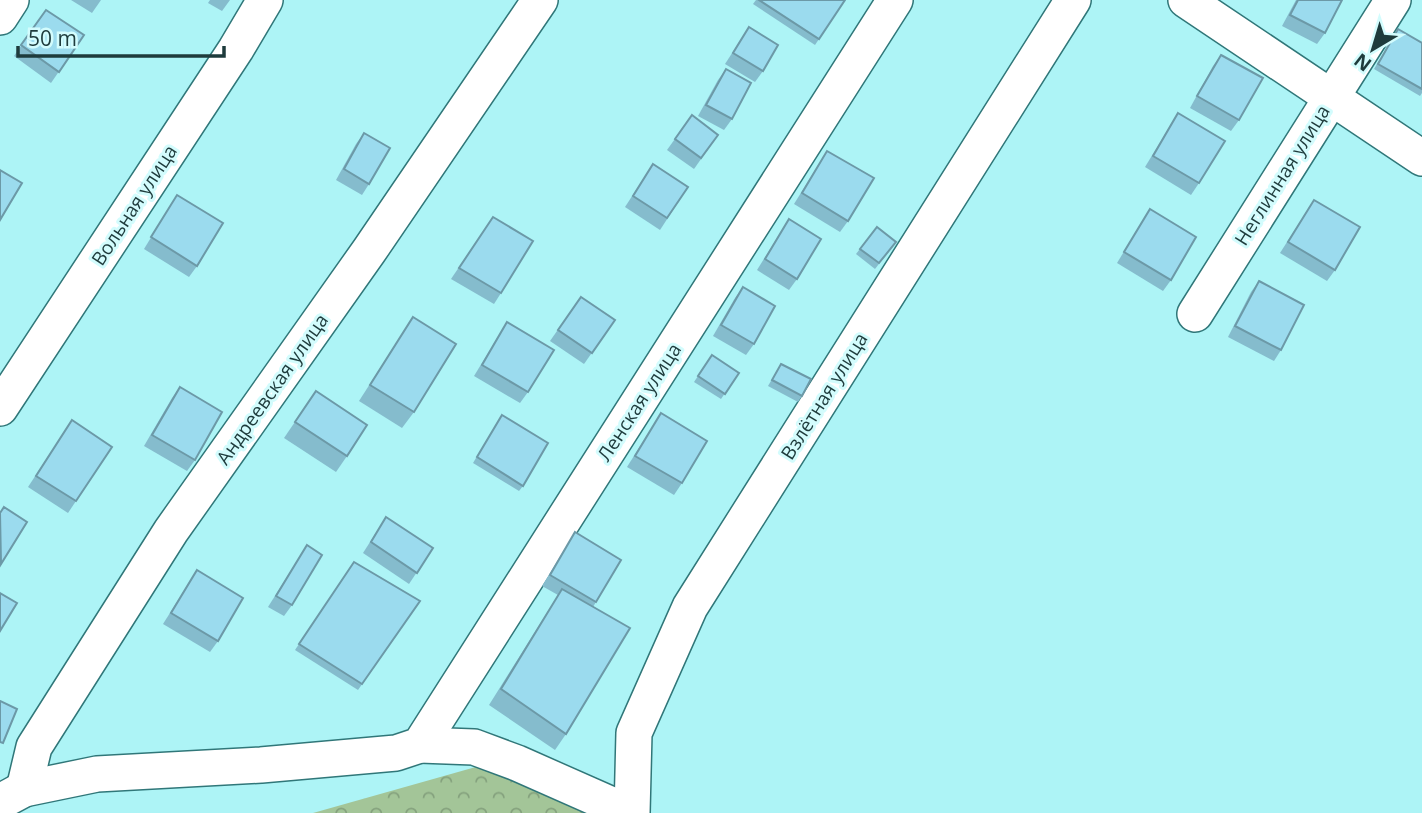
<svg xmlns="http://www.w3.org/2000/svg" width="1422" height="813" font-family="'Open Sans',sans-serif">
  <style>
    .forest { fill: url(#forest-crowns) }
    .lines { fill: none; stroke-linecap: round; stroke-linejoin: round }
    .minor-casing { stroke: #307779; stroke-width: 38 }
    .minor { stroke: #fff; stroke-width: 35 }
    .wall { fill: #85bccd }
    .building { fill: #9bdbee; stroke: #6c99a7; stroke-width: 2 }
    .labels { text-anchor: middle; stroke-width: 6; stroke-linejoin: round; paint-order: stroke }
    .street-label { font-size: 19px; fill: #1e3b3c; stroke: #d3fcfd }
  </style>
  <defs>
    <pattern id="forest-crowns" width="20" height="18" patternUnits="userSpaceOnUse" patternTransform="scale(1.75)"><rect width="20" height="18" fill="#a3c598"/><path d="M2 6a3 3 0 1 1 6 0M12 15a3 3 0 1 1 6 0" fill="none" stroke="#84a17d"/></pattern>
  </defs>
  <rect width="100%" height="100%" fill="#adf4f6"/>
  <polygon class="forest" points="504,759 587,813 313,813"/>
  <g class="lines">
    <defs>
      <g id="minor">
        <polyline points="1186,0 1422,158"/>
        <polyline points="0,17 11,0"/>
        <polyline points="1195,314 1393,0"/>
        <polyline points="0,408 236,49 265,0"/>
        <polyline points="420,745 474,747 517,763 630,813"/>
        <polyline points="24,789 34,747 171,531 369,251 540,0"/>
        <polyline points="0,802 24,789 97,774 261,765 396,753 420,745 895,0"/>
        <polyline points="632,813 634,733 690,607 1073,0"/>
      </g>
    </defs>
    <use href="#minor" class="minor-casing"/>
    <use href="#minor" class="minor"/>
  </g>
  <g class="wall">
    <polygon points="71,0 101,0 92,13"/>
    <polygon points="210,0 230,0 222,11 208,3"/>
    <polygon points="756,0 845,0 815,45 753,4"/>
    <polygon points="1296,0 1342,0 1325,33 1317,44 1282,26"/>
    <polygon points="46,10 84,35 51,83 14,56"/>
    <polygon points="749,27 763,71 755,82 725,64"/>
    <polygon points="1398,29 1422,43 1422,93 1420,96 1374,69"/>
    <polygon points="1221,55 1239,120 1231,131 1190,108 1213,66"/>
    <polygon points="726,69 732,119 724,130 698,116 718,80"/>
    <polygon points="1178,113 1199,183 1191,195 1145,167"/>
    <polygon points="692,115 718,135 694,169 667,150"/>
    <polygon points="364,133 369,184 362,195 336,180 356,144"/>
    <polygon points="827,151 848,221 840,232 794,204"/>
    <polygon points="653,164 688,187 660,230 625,207"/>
    <polygon points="177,195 197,266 189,277 144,249"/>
    <polygon points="1314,200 1335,270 1327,281 1280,253"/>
    <polygon points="1150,209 1171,280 1163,291 1117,263"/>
    <polygon points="493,217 501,293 494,304 451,279"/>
    <polygon points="789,219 797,279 789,290 757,270"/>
    <polygon points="877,227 896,242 875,269 856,254"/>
    <polygon points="1259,281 1281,350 1274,361 1228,337 1251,292"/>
    <polygon points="743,287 754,344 746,355 713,336 735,298"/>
    <polygon points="581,297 615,320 584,364 550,341"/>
    <polygon points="413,317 414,412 402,428 359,401"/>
    <polygon points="507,322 528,392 520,403 474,376"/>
    <polygon points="712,355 739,373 721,399 694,382"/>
    <polygon points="781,364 802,396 798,402 768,386"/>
    <polygon points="180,387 195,460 187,471 144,446 172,398"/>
    <polygon points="316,391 347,456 336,472 284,438"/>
    <polygon points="661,413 682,483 674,495 627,467"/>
    <polygon points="72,420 112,447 68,513 28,487"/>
    <polygon points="498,421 523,486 519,491 473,463"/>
    <polygon points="379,528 433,548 409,584 363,553"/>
    <polygon points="575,532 621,560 593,607 566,734 555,750 489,705 558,595 542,586"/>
    <polygon points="307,545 292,605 284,616 268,607"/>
    <polygon points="354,562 420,601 358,690 295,650"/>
    <polygon points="197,570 218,641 210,652 163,624"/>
  </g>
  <g class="building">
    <polygon points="759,0 845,0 819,39"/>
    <polygon points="1298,0 1342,0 1325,33 1290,15"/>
    <polygon points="46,10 84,35 59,72 21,45"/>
    <polygon points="749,27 778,45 763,71 733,53"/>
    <polygon points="1398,29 1422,43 1422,89 1378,64"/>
    <polygon points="1221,55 1263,78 1239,120 1197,96"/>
    <polygon points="726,69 751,83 732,119 706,105"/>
    <polygon points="1178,113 1225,141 1199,183 1153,156"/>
    <polygon points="692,115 718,135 701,158 675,139"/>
    <polygon points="364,133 390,148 369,184 344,169"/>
    <polygon points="827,151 874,178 848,221 802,193"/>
    <polygon points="653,164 688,187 667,218 633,196"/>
    <polygon points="0,170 22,183 0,220"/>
    <polygon points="177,195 223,223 197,266 151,237"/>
    <polygon points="1314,200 1360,227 1335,270 1288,242"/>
    <polygon points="1150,209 1196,237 1171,280 1124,252"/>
    <polygon points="493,217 533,241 501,293 459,268"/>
    <polygon points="789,219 821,239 797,279 765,259"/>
    <polygon points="877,227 896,242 879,263 860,249"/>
    <polygon points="1259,281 1304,305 1281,350 1235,326"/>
    <polygon points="743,287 775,306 754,344 721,325"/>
    <polygon points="581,297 615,320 592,353 558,330"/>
    <polygon points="413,317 456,344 414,412 370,385"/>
    <polygon points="507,322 554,350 528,392 482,365"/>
    <polygon points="712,355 739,373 725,394 698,376"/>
    <polygon points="781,364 811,379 802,396 772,380"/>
    <polygon points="180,387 222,412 195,460 152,435"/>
    <polygon points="316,391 367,425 347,456 295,422"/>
    <polygon points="661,413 707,441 682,483 635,456"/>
    <polygon points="502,415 548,443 523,486 477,457"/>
    <polygon points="72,420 112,447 76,501 36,476"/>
    <polygon points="4,507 27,522 1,564 0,513"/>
    <polygon points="386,517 433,548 417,573 371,542"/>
    <polygon points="575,532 621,560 596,602 550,575"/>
    <polygon points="307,545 322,555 292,605 276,596"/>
    <polygon points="354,562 420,601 362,684 299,644"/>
    <polygon points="197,570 243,598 218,641 171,613"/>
    <polygon points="562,589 630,628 566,734 501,689"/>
    <polygon points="0,593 17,603 0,631"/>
    <polygon points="0,701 17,709 3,743 0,742"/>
  </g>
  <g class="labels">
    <g class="street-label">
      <text transform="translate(1282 175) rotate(-58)" y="7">Неглинная улица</text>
      <text transform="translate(134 205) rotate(-57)" y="7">Вольная улица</text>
      <text transform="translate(272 389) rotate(-55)" y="7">Андреевская улица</text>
      <text transform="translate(824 396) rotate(-58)" y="7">Взлётная улица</text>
      <text transform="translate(639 402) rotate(-57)" y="7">Ленская улица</text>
    </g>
  </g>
  <g transform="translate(1373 49) rotate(218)" stroke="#d3fcfd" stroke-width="5" paint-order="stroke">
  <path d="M0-5L12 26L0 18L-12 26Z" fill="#1e3b3c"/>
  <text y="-10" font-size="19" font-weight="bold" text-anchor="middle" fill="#1e3b3c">N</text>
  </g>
  <path d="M18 46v10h206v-10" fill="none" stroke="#1e3b3c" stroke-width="3.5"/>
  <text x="28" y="46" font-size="21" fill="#1e3b3c" stroke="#d3fcfd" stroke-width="5" paint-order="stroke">50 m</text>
</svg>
